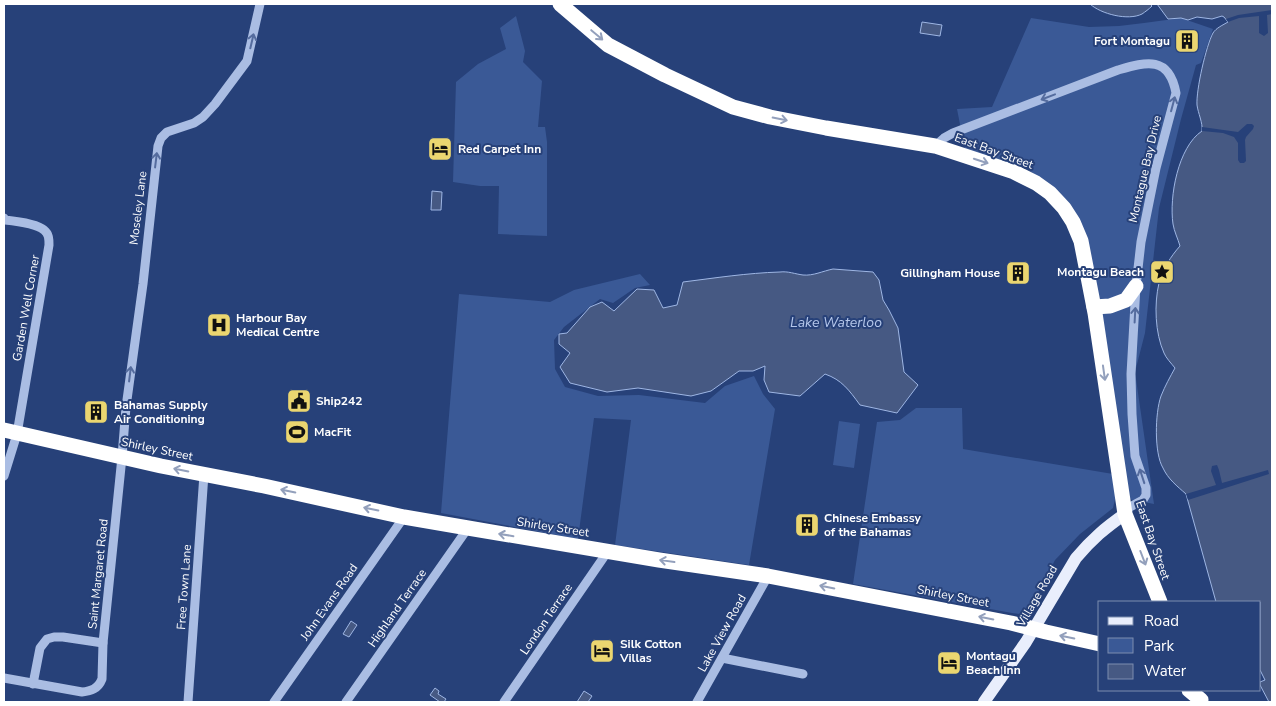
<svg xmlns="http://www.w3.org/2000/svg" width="1276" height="706" font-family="'Nunito Sans',sans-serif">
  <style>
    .green { fill: #3a5996 }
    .water { fill: #465983; stroke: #9eb6e4 }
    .pier { fill: #274179 }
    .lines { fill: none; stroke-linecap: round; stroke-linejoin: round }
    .minor { stroke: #aabde3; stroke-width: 9 }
    .major { stroke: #e9eefc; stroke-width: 12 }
    .highway { stroke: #fff; stroke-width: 15 }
    .oneway { stroke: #93a0bc }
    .oneway2 { stroke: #556c9e }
    .labels { text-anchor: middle; stroke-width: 4; stroke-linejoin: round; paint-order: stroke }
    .poi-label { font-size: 12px; font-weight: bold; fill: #fff; stroke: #274179; text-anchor: start }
    .street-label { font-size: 12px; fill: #fff; stroke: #274179 }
    .water-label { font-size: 14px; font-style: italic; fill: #b5c7eb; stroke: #274179 }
  </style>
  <rect width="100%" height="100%" fill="#274179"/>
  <g class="green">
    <polygon points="516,16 525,51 523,62 542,81 538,127 545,127 547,142 547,236 498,234 499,186 480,186 453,182 456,82 478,64 506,49 500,28"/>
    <polygon points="1031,18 1089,27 1119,26 1144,23 1181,18 1213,29 1201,63 1196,65 1181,119 1159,208 1145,333 1135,372 1154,504 1128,499 1100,299 1060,193 1026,168 965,150 957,109 992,107"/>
    <polygon points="640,274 650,285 635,288 613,303 600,299 564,327 554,340 555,369 565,387 598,396 639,395 705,403 725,386 754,376 763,394 775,409 749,565 615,545 631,420 594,418 578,539 441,513 459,294 550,302 574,290"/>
    <polygon points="916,408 962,408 963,449 1113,474 1116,495 1113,508 1080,534 1055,560 1027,615 1012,613 853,584 877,422 900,420"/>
    <polygon points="839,421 860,424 854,468 833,465"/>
  </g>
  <g class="water">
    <path d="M1090 4H1150L1152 6C1149 9 1145 12 1142 14 1128 21 1101 14 1090 4Z"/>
    <path d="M1157 4H1272V702H1269L1260 685V682L1265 680 1260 670V602H1216L1186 494C1177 486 1168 479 1163 468 1154 453 1155 413 1161 396 1165 386 1170 377 1175 368 1171 363 1166 358 1164 353 1155 333 1154 304 1159 283 1162 270 1171 256 1180 246 1178 239 1174 231 1173 224 1169 197 1178 147 1202 131 1203 123 1198 113 1197 105 1196 90 1206 46 1213 33 1216 28 1223 25 1228 22L1224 17 1222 16 1212 19 1197 17 1188 20 1181 18 1168 19Z"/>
    <polygon points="922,22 942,25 940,36 920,33"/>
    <polygon points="432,191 442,192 441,210 431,210"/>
    <path d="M833 269 873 272 879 280 883 300 889 310 898 328 904 372 918 385 897 413 860 405C849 390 842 380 825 374L800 396 769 392 764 380 765 366 753 371H739L711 391 691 396 638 388 607 392 570 383 560 367 570 353 559 344V334L567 333 590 307 602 302 614 311 637 289 654 290 663 308 677 305 683 282C715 278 747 273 780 272 788 271 795 274 803 275 813 276 823 271 833 269Z"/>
    <polygon points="351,621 357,625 349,637 343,634"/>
    <polygon points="435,688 439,691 438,694 446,699 444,702 440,702 430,695"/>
    <polygon points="584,691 592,696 588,702 577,702"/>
  </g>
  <g class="pier">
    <polygon points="1272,10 1272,14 1267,15 1268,33 1264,36 1259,33 1259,16 1239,18 1228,22 1226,19 1238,15"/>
    <polygon points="1247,124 1252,124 1254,126 1253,129 1246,137 1245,140 1246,161 1244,163 1240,163 1238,160 1238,143 1234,137 1223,133 1202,131 1202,127 1238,132"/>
    <polygon points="1217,465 1219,470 1222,483 1268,470 1269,474 1188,500 1186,494 1216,485 1211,471 1212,466"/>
  </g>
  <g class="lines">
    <g class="minor">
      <path d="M935 146 944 138 953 133 1118 70C1146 62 1169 55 1176 93L1156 168 1141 242 1136 286 1131 374 1132 414 1135 456 1146 488V495L1143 500 1130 507 1125 514"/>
      <path d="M4 218 5 220C15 221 37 224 44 230 49 234 49 239 49 245L17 434 4 476"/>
      <polyline points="722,658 803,674"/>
      <path d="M4 678 82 692C91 691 98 689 102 679L103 643 122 457 126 407 143 284 158 146 161 138 167 132 194 123 203 117 215 104 247 61 260 4"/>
      <polyline points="33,684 40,648 47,639 54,637 63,637 103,643"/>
      <polyline points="188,702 204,474"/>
      <polyline points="274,702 404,517"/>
      <polyline points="346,702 468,528"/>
      <polyline points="504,702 608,551"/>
      <polyline points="697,702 768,576"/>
    </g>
    <path class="major" d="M984 702 1026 642 1076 558C1092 539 1105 528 1125 514"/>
    <g class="highway">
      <polyline points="560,4 608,45 665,75 733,107 770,117 826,128 935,146 1014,172 1036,183 1050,193 1064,208 1073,222 1081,241 1095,313 1125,514 1160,602"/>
      <polyline points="1094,307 1110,306 1126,300 1136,286"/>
      <polyline points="4,430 161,466 264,486 404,517 468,528 659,560 768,576 1011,623 1046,632 1100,644"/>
      <polyline points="1189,690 1201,700"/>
    </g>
  </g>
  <defs><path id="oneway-shaft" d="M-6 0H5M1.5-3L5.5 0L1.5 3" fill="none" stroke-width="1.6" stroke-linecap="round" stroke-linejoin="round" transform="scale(1.25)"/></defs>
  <g class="oneway">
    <use href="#oneway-shaft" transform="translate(597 35) rotate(40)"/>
    <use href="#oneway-shaft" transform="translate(780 119) rotate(11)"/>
    <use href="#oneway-shaft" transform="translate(981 161) rotate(18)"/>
    <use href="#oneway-shaft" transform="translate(1104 373) rotate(82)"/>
    <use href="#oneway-shaft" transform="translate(181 470) rotate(-169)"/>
    <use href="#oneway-shaft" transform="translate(288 491) rotate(-168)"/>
    <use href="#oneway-shaft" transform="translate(371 509) rotate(-168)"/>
    <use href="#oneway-shaft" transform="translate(506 535) rotate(-171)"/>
    <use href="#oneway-shaft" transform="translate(1143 558) rotate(69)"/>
    <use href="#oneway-shaft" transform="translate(667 561) rotate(-172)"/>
    <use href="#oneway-shaft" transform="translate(827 587) rotate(-169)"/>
    <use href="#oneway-shaft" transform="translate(986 618) rotate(-169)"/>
    <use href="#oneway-shaft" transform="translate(1067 637) rotate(-168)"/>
  </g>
  <g class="oneway2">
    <use href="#oneway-shaft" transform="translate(252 41) rotate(-77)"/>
    <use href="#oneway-shaft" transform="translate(1048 97) rotate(159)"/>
    <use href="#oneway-shaft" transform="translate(1173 104) rotate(-75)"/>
    <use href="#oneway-shaft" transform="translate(156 160) rotate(-83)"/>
    <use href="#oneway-shaft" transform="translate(1135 315) rotate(-87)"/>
    <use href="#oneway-shaft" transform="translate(130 374) rotate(-83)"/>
    <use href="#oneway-shaft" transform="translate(1142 476) rotate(-108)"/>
  </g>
  <defs>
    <symbol id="building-square" viewBox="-11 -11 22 22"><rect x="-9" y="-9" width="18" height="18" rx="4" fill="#ebd670" stroke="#274179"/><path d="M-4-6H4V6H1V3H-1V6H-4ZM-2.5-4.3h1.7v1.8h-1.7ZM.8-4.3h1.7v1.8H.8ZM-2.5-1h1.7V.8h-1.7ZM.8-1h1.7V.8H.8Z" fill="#111"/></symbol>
    <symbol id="hotel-square" viewBox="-11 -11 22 22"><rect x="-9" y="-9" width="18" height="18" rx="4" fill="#ebd670" stroke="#274179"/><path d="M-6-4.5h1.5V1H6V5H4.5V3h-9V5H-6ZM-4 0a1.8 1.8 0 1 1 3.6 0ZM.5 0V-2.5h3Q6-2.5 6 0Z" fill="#111"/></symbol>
    <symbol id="sight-square" viewBox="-11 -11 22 22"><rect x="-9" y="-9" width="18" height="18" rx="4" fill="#ebd670" stroke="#274179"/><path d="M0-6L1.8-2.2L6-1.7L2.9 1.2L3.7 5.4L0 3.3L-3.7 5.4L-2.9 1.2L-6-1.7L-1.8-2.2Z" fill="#111"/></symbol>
    <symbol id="hospital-square" viewBox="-11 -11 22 22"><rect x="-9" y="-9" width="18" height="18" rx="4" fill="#ebd670" stroke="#274179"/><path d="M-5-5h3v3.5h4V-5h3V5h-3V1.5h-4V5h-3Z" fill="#111"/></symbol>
    <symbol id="civic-square" viewBox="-11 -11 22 22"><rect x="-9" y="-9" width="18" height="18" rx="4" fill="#ebd670" stroke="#274179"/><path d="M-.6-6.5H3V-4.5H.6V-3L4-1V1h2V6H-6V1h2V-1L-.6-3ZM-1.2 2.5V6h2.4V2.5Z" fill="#111"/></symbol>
    <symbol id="stadium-square" viewBox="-11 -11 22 22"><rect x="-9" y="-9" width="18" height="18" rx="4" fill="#ebd670" stroke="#274179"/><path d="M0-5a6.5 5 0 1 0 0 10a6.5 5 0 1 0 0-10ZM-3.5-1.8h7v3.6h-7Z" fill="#111"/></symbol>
  </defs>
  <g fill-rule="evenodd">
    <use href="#building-square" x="1173" y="27" width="28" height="28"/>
    <use href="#hotel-square" x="426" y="135" width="28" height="28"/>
    <use href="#sight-square" x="1148" y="258" width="28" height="28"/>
    <use href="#building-square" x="1004" y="259" width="28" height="28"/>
    <use href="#hospital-square" x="205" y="311" width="28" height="28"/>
    <use href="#civic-square" x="285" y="387" width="28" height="28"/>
    <use href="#building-square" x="82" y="398" width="28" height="28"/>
    <use href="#stadium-square" x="283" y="418" width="28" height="28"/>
    <use href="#building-square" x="793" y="511" width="28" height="28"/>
    <use href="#hotel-square" x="588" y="637" width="28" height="28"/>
    <use href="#hotel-square" x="935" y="649" width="28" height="28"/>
  </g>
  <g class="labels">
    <g class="poi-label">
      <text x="1170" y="45" text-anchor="end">Fort Montagu</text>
      <text x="458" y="153">Red Carpet Inn</text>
      <text x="1144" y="276" text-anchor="end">Montagu Beach</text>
      <text x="1000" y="277" text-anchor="end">Gillingham House</text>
      <text x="236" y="322">Harbour Bay<tspan x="236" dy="14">Medical Centre</tspan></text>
      <text x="316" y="405">Ship242</text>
      <text x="114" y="409">Bahamas Supply<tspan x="114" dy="14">Air Conditioning</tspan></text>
      <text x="314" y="436">MacFit</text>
      <text x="824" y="522">Chinese Embassy<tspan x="824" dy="14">of the Bahamas</tspan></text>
      <text x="620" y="648">Silk Cotton<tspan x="620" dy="14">Villas</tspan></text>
      <text x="966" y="660">Montagu<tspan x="966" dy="14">Beach Inn</tspan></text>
    </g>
    <g class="street-label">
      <text transform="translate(994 151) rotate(20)" y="4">East Bay Street</text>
      <text transform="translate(1145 169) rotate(-77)" y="4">Montague Bay Drive</text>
      <text transform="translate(138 208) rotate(-83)" y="4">Moseley Lane</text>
      <text transform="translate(26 308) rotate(-80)" y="4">Garden Well Corner</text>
      <text transform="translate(157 449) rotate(12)" y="4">Shirley Street</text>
      <text transform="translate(553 527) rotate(9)" y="4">Shirley Street</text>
      <text transform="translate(1153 540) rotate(71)" y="4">East Bay Street</text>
      <text transform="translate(98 574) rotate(-84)" y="4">Saint Margaret Road</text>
      <text transform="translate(184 587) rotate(-86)" y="4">Free Town Lane</text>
      <text transform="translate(953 596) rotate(11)" y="4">Shirley Street</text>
      <text transform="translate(1037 596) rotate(-60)" y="4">Village Road</text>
      <text transform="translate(329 602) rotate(-55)" y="4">John Evans Road</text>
      <text transform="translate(397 608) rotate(-55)" y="4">Highland Terrace</text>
      <text transform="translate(546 619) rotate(-56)" y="4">London Terrace</text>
      <text transform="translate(722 633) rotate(-61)" y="4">Lake View Road</text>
    </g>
    <g class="water-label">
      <text x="836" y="327">Lake Waterloo</text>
    </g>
  </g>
  <rect width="1276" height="706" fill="none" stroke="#ffffff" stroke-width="10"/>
  <rect x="1098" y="601" width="162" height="90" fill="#274179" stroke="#7d8daf"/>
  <rect x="1108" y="617" width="25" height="8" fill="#e9eefc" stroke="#7d8daf"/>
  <text x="1144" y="626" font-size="15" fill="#ffffff">Road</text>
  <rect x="1108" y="638" width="25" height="15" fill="#3a5996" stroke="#7d8daf"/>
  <text x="1144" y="651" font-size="15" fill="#ffffff">Park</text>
  <rect x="1108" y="664" width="25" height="15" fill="#465983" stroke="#7d8daf"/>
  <text x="1144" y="676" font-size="15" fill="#ffffff">Water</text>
</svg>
